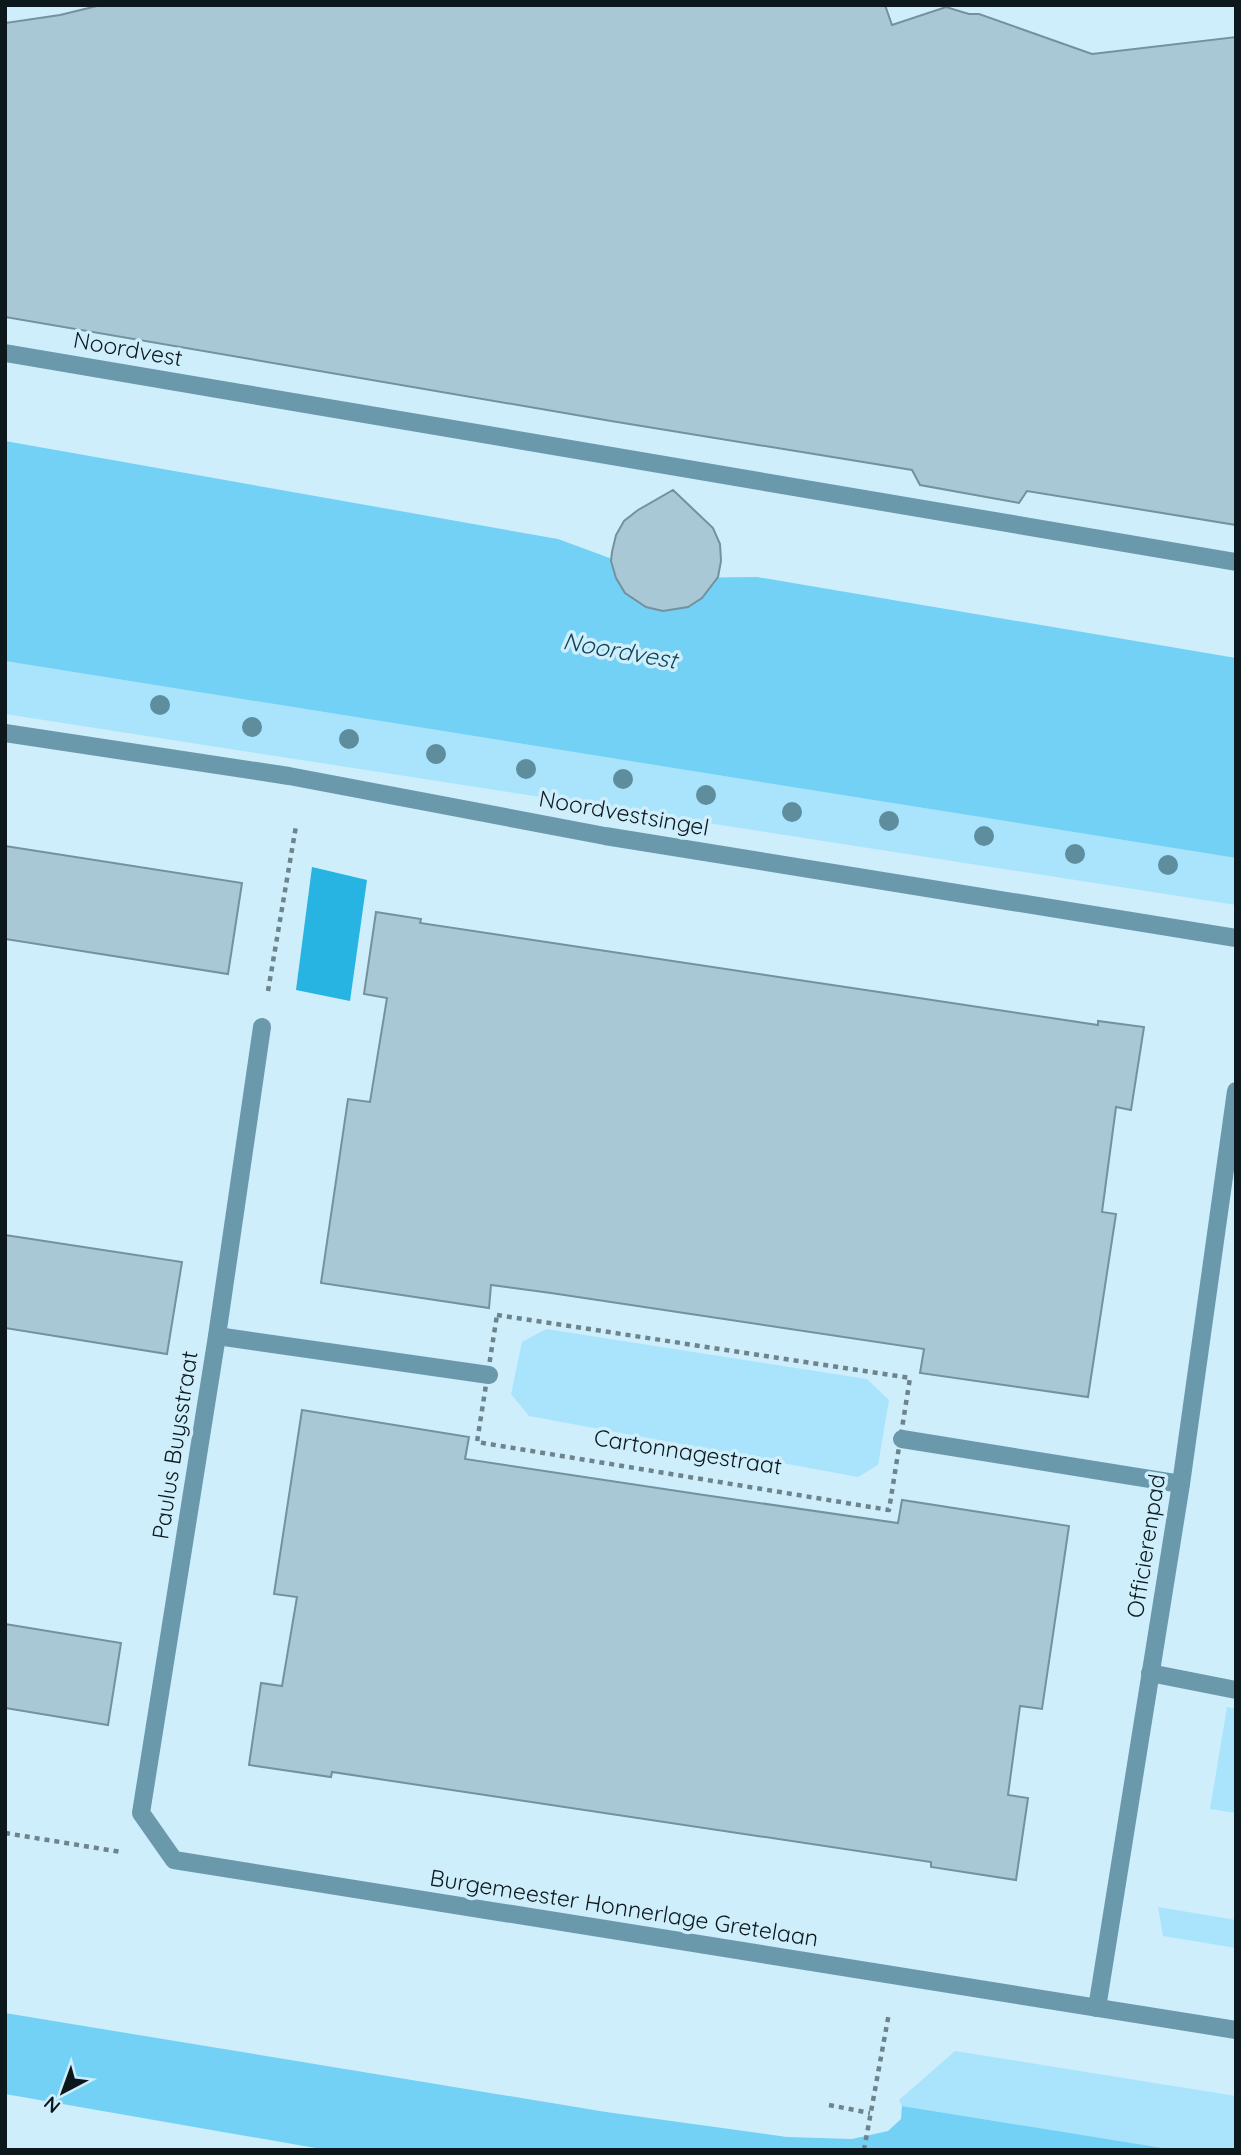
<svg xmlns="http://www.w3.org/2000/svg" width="1241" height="2155" font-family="Quicksand,sans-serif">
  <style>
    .green { fill: #aae4fc }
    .forest { fill: #27b4e2 }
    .water { fill: #73d1f6 }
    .building { fill: #a8c8d5; stroke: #74919e; stroke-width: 2 }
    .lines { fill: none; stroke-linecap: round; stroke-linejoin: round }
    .path { stroke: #6e848d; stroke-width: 4.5; stroke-dasharray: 5 5; stroke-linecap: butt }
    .minor { stroke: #6a99ac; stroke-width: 18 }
    .tree { fill: #5e8d9e }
    .labels { text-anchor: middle; stroke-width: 7; stroke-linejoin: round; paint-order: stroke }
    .street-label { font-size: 23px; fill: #0d181d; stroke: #ceeefc }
    .water-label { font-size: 24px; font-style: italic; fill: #0e4659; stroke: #ceeefc }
  </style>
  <rect width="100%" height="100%" fill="#ceeefc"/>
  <g class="green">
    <polygon points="5,661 1236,858 1236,905 5,714"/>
    <polygon points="546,1329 867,1379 889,1400 878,1465 858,1477 529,1416 511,1394 522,1342"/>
    <polygon points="1227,1707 1236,1709 1236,1813 1210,1809"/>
    <polygon points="1158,1907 1236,1920 1236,1948 1163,1936"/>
    <polygon points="955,2051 1236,2096 1236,2150 1175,2150 902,2106 899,2100"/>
  </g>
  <polygon class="forest" points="312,867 367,880 350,1001 296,990"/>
  <g class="water">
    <polygon points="5,441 558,539 664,578 757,577 1236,658 1236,858 5,661"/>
    <polygon points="5,2013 606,2112 787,2137 852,2139 888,2131 901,2119 902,2106 1175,2150 327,2150 5,2094"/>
  </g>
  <g class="building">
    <polygon points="101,5 885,5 892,25 946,7 969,14 979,14 1092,54 1236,37 1236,525 1027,491 1019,503 920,485 912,470 611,421 5,317 5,23 60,15"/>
    <polygon points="673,490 713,528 720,544 721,561 718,577 702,598 688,607 663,611 646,607 625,593 616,578 611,561 612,552 616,535 624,521 638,510"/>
    <polygon points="5,846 242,883 228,974 5,939"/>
    <polygon points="376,912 421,919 420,923 899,995 1098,1025 1098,1021 1144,1027 1131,1110 1116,1107 1102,1212 1116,1214 1088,1397 920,1373 924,1349 551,1293 491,1285 489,1308 321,1283 348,1099 370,1102 387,998 364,994"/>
    <polygon points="5,1235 182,1262 167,1354 5,1328"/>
    <polygon points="302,1410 469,1437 465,1459 704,1495 898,1523 902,1500 1069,1526 1042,1709 1020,1706 1008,1795 1028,1798 1016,1880 931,1867 931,1862 332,1772 331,1777 249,1765 261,1683 282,1686 297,1597 274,1594"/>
    <polygon points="5,1624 121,1643 108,1725 5,1708"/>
  </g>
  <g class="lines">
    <g class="path">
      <polyline points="268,991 296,826"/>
      <polygon points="497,1315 910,1378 889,1510 477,1442"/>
      <polyline points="5,1833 121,1852"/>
      <polyline points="829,2105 870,2113"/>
      <polyline points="864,2150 889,2013"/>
    </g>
    <g class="minor">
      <polyline points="5,353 1236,562"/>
      <polyline points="5,733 289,776 605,836 1236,938"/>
      <polyline points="262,1027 217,1336 141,1813 174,1860 1236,2030"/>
      <polyline points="217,1336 489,1375"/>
      <polyline points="902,1439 1181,1484"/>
      <polyline points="1150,1673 1236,1690"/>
      <polyline points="1097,2008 1181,1484 1236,1091"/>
    </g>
  </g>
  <g class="tree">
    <circle cx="160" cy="705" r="10"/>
    <circle cx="252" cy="727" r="10"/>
    <circle cx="349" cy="739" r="10"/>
    <circle cx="436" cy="754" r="10"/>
    <circle cx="526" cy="769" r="10"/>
    <circle cx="623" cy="779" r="10"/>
    <circle cx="706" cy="795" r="10"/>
    <circle cx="792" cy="812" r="10"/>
    <circle cx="889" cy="821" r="10"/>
    <circle cx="984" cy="836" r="10"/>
    <circle cx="1075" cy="854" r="10"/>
    <circle cx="1168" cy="865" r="10"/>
  </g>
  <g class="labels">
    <g class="street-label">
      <text transform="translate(128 349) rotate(10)" y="8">Noordvest</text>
      <text transform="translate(624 813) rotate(10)" y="8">Noordvestsingel</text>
      <text transform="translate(175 1445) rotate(-81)" y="8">Paulus Buysstraat</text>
      <text transform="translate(688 1452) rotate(9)" y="8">Cartonnagestraat</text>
      <text transform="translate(1146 1546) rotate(-81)" y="8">Officierenpad</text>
      <text transform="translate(624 1908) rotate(9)" y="8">Burgemeester Honnerlage Gretelaan</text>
    </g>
    <g class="water-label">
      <text transform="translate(620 651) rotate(10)" y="8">Noordvest</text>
    </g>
  </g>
  <rect width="1241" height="2155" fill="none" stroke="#0d181d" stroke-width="14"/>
  <g transform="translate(63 2092) rotate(221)" stroke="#ceeefc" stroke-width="5" paint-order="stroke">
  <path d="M0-5L12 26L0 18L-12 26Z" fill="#0d181d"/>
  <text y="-10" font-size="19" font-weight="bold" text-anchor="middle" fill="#0d181d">N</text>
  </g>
</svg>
